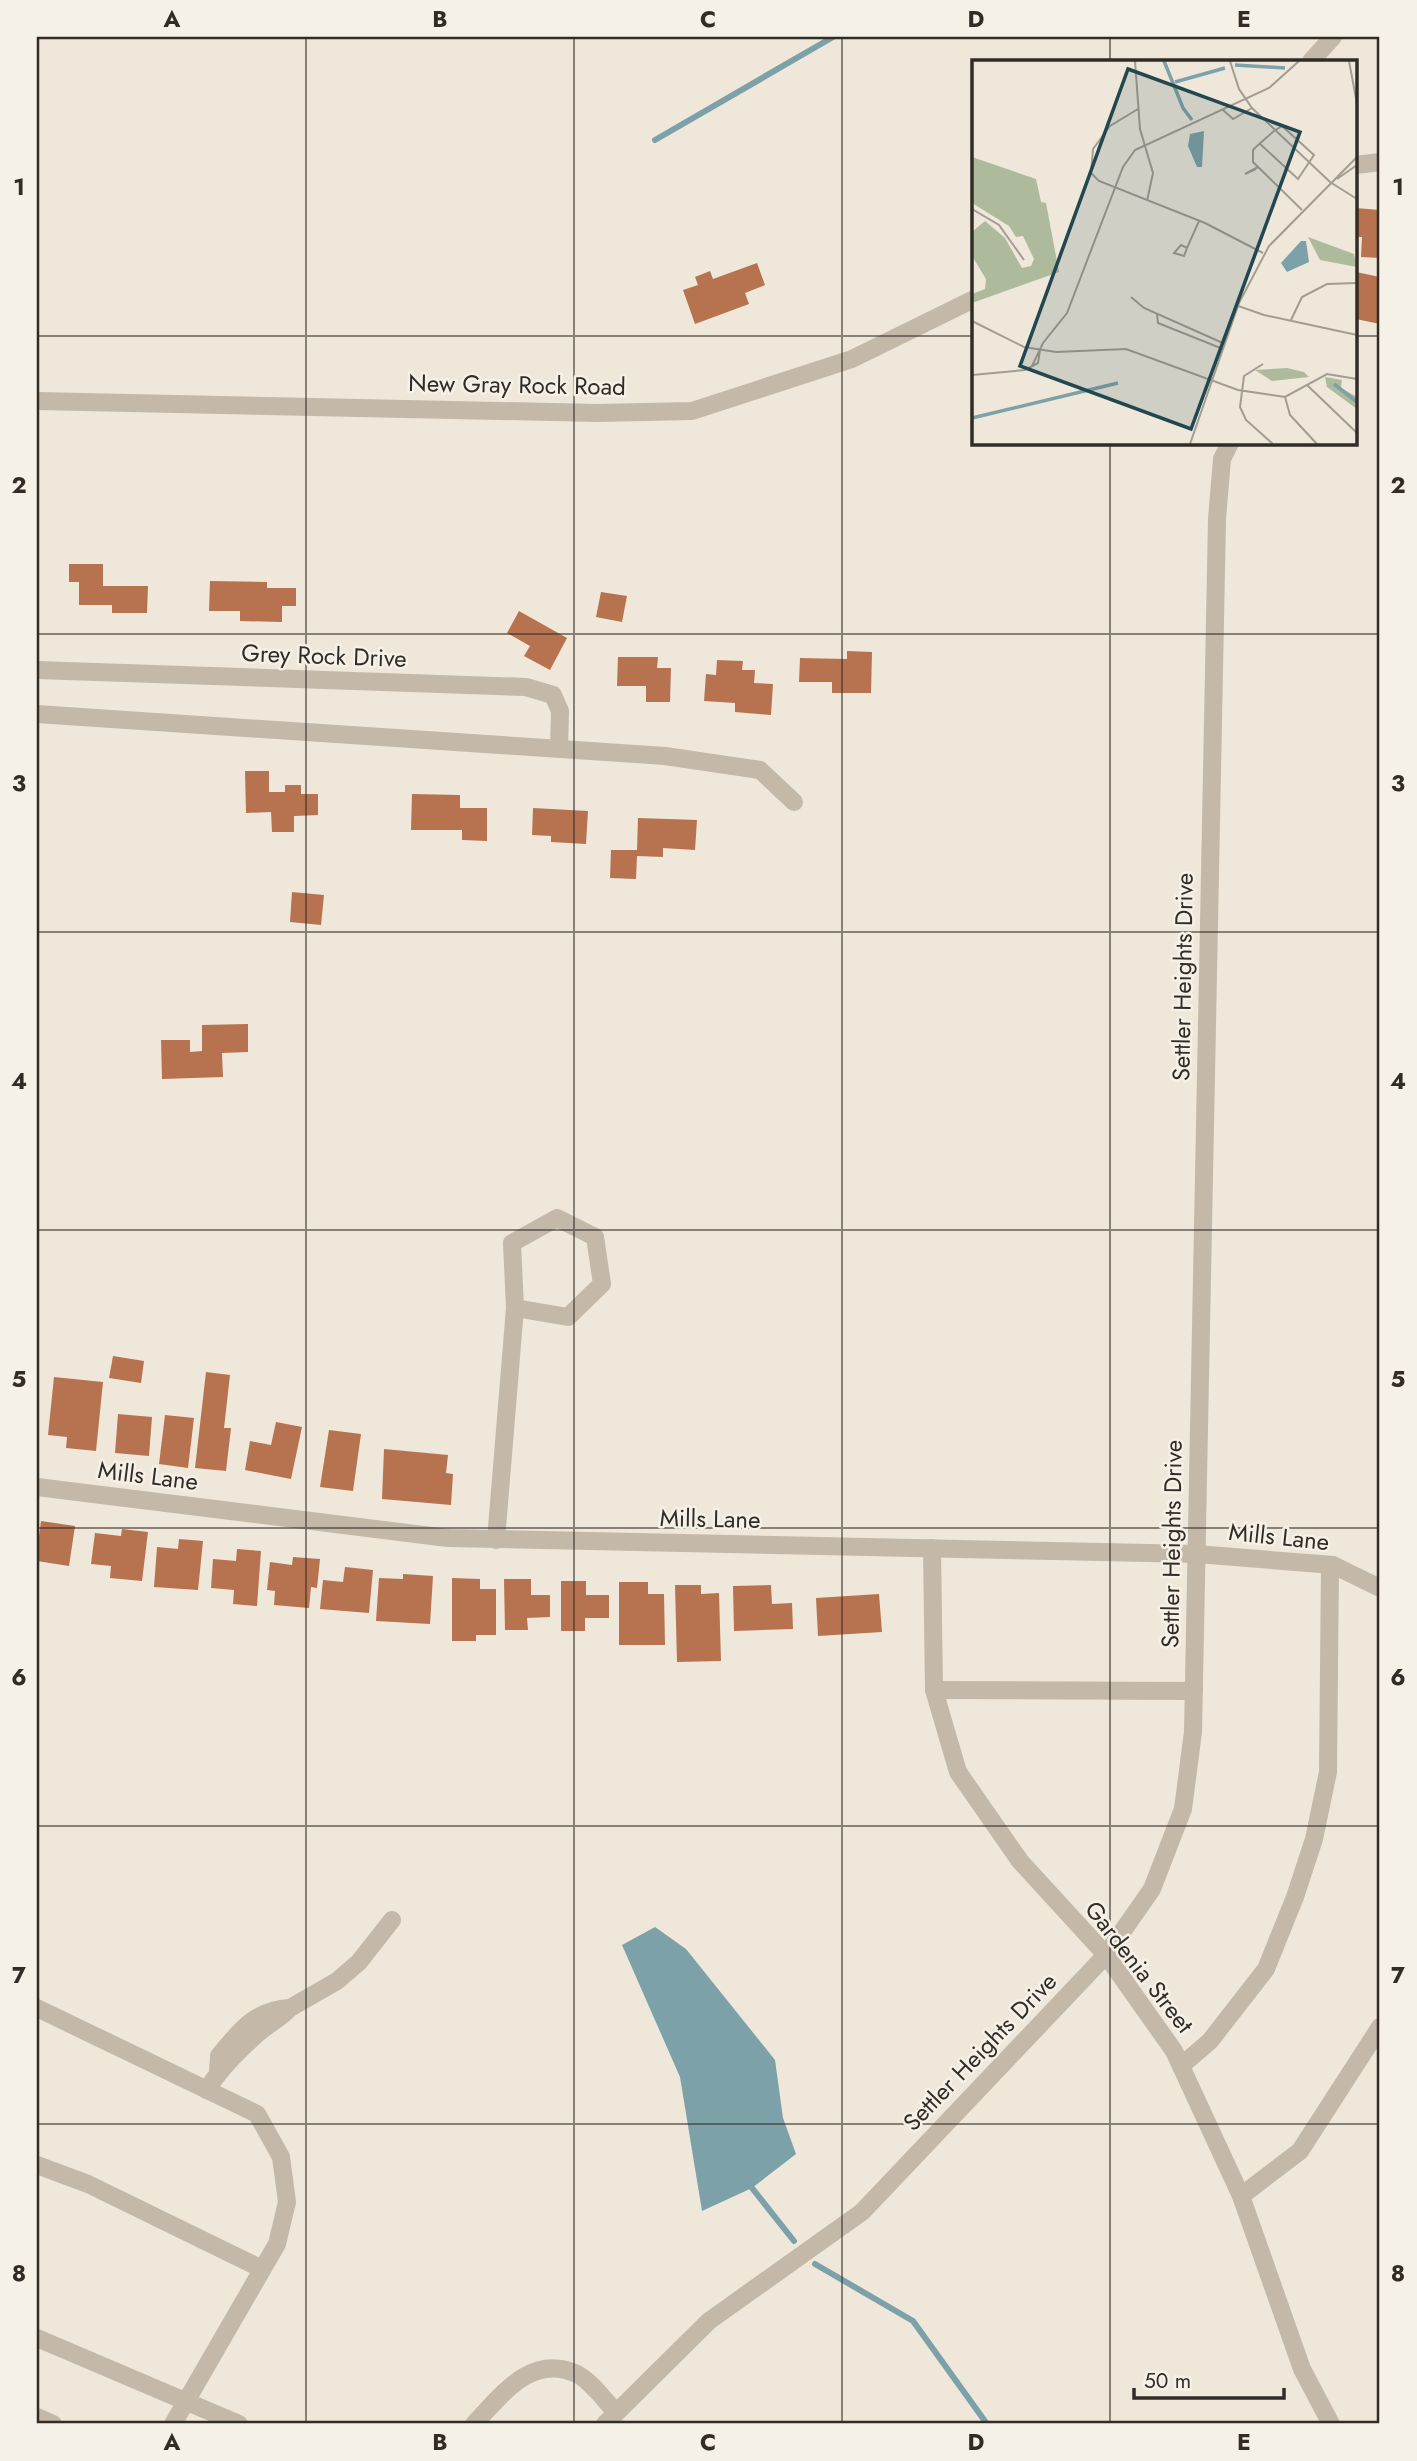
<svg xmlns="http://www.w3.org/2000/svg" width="1417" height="2461" font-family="Jost,sans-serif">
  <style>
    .water { fill: #7da1a8 }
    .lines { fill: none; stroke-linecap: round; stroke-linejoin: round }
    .stream { stroke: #7da1a8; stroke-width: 6 }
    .building { fill: #b7734f }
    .minor { stroke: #c4b8a8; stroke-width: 18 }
    .grid { fill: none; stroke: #322c27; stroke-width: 2; stroke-opacity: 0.55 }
    .labels { text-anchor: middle; stroke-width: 5; stroke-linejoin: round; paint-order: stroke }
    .street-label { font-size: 24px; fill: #322c27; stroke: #f6f1e6 }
    .inset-river { fill: none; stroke: #7da1a8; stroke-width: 3.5 }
    .inset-road { fill: none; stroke: #a39c92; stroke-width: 2 }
    .view { fill: #22474e; fill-opacity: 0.15; stroke: #22474e; stroke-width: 3.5 }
    .inset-edge { fill: none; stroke: #322c27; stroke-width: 3.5 }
    .neatline { fill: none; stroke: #322c27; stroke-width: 2.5 }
    .grid-label { font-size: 23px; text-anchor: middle; font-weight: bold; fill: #322c27 }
  </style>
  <rect width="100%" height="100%" fill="#eee7da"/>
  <polygon class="water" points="655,1927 686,1949 775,2060 783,2118 796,2154 752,2188 702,2211 680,2077 622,1945"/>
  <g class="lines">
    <g class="stream">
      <polyline points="655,140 833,37"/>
      <polyline points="752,2188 794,2241"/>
      <polyline points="815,2264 913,2321 987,2424"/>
    </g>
  </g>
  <g class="building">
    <polygon points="1356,208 1380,210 1380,258 1361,257 1362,237 1356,237"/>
    <polygon points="757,263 765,285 745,293 749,304 695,324 683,290 698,285 695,277 710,271 713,279"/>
    <polygon points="1356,272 1380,277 1380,324 1356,319"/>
    <polygon points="69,564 103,564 103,586 148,586 147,613 112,613 112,605 79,605 79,582 69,582"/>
    <polygon points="210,581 267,582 267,588 296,588 296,606 282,606 282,622 240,621 240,611 209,611"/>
    <polygon points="601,592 627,596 622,622 596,617"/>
    <polygon points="519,611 567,638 550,670 524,656 530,646 507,633"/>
    <polygon points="847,651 872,652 871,693 832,693 832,682 799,682 800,658 847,659"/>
    <polygon points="618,657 658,657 657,668 671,668 670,702 646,702 646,686 617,686"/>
    <polygon points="717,660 743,661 742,670 755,670 754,683 773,684 771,715 735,712 735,703 704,701 706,674 716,675"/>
    <polygon points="245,771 269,771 269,792 285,792 285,785 301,785 301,794 318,794 318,815 294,816 294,832 272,832 271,812 246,813"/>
    <polygon points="412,794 460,795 460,808 487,808 487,841 462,840 462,830 411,830"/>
    <polygon points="533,808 588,811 586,844 551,842 551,836 532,835"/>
    <polygon points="638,818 697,820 695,850 663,848 663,857 637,856 636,879 610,878 611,850 637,850"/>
    <polygon points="292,892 324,895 321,925 290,922"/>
    <polygon points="248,1024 248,1052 222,1053 223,1077 162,1079 161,1040 190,1040 190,1052 202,1051 202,1025"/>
    <polygon points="113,1356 144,1361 141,1383 109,1378"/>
    <polygon points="206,1372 230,1375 224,1428 231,1428 226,1471 195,1468"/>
    <polygon points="54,1377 103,1382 96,1451 66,1448 67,1437 48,1435"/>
    <polygon points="118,1414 152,1417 149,1456 115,1453"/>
    <polygon points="165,1415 194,1418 188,1468 159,1464"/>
    <polygon points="276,1422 302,1427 291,1479 245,1470 250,1441 271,1445"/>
    <polygon points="329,1430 361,1434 353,1491 320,1487"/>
    <polygon points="384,1449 448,1455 446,1473 453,1474 451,1505 382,1499"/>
    <polygon points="41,1521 75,1526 69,1566 37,1561 37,1535 39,1536"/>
    <polygon points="122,1529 148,1532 142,1581 110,1578 111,1566 91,1564 95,1533 121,1536"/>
    <polygon points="179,1539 203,1541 198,1590 154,1587 157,1547 178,1549"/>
    <polygon points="237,1549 261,1551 257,1606 233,1604 234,1590 211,1588 213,1559 236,1561"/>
    <polygon points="293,1557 320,1559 317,1588 311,1587 309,1608 274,1605 275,1591 267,1590 270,1562 292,1565"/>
    <polygon points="345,1567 373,1570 369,1613 320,1609 323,1580 343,1582"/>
    <polygon points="403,1574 433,1576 430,1624 376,1621 379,1578 403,1579"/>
    <polygon points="452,1578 480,1579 480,1589 496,1589 496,1635 476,1635 476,1641 452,1641"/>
    <polygon points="504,1579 531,1579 531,1595 550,1595 550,1617 527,1618 528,1630 505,1630"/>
    <polygon points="561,1581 586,1581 586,1595 609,1595 609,1618 585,1618 585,1631 561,1631"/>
    <polygon points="619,1582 648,1582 648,1594 664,1594 665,1645 619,1645"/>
    <polygon points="675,1585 701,1585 701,1594 719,1593 721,1661 677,1662"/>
    <polygon points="771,1585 772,1604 792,1603 793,1629 734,1631 733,1586"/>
    <polygon points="879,1594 882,1632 818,1636 816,1598"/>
  </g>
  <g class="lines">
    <g class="minor">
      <polyline points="1311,61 1333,37"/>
      <polyline points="1356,165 1380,162"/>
      <polyline points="37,401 597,413 692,411 852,359 974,299"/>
      <polyline points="37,670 526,687 553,695 560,711 559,749"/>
      <polyline points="37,714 665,756 760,770 794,802"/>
      <polyline points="37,1487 448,1538 1197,1554 1333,1565 1380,1588"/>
      <polyline points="496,1540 515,1308 568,1317 602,1284 595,1237 557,1218 512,1243 515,1308"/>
      <polyline points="932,1548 934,1690 958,1772 1020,1861 1106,1955 1174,2051 1241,2196 1302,2369 1331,2424"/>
      <polyline points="934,1690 1194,1691"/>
      <polyline points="37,2008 257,2114 281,2157 287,2202 277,2244 173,2424"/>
      <polyline points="290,2008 337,1981 359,1962 392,1920"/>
      <polyline points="1181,2066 1210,2041 1266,1969 1295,1897 1314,1839 1328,1772 1330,1565"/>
      <path d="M207 2090C219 2070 238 2051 255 2036 266 2025 279 2020 290 2008 255 2010 240 2030 219 2056L218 2072"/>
      <polyline points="37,2165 88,2184 262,2269"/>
      <polyline points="1241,2196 1300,2151 1380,2027"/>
      <polyline points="37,2338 239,2424"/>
      <polyline points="37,2417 53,2424"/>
      <path d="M474 2424C502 2395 531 2353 577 2374 591 2381 605 2401 616 2412"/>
      <polyline points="605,2424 709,2321 862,2212 1106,1955 1152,1889 1183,1809 1193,1732 1217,519 1222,459 1230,443"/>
    </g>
  </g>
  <path class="grid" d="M306 37V2424M574 37V2424M842 37V2424M1110 37V61M37 336H974M1356 336H1380M1110 443V2424M37 634H1380M37 932H1380M37 1230H1380M37 1528H1380M37 1826H1380M37 2124H1380"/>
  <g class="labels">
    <g class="street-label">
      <text transform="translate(517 385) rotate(1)" y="8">New Gray Rock Road</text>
      <text transform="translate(324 656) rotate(2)" y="8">Grey Rock Drive</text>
      <text transform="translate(1183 977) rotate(-89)" y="8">Settler Heights Drive</text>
      <text transform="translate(148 1476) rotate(7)" y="8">Mills Lane</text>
      <text transform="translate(710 1519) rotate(1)" y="8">Mills Lane</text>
      <text transform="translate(1279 1537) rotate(6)" y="8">Mills Lane</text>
      <text transform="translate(1172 1544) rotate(-89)" y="8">Settler Heights Drive</text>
      <text transform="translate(1139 1967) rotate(52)" y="8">Gardenia Street</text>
      <text transform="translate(980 2052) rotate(-46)" y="8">Settler Heights Drive</text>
    </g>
  </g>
  <g transform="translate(972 60)">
    <rect width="385" height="385" fill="#eee7da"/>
    <path d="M0 97 64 119 69 142 74 143 87 212 0 243V234L13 229 14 219 0 196V172L13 161 33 178 50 208 59 206 62 199 51 176 44 177 37 166 0 143ZM336 177 382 194 385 207 348 200ZM315 308 332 312 337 317 300 321 283 310ZM353 317 370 320 369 328 385 337V349L355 327Z" fill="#adbb9c"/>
    <path d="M232 71 230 107H225L216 86 218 74ZM329 181H334L337 202 315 212 309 203Z" fill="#7da1a8"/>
    <path class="inset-river" d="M192 1 211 48 220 60M263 5 313 8M203 22 253 8M362 324 385 342M0 358 146 323"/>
    <path class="inset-road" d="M163 1 168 69 181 113 175 141M258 1 267 29 280 48 358 122 385 139M377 1 385 44M166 49 138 66 121 89 119 113 127 121 233 163 291 193M251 50 261 59 280 48M287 83 326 119 342 95 310 66 302 71 285 86 281 90V102L330 150M284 109 273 114 286 107M365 119 385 105M0 149 27 165 52 200M215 188 212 196 202 193 209 185 215 188 227 161M159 237 172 248 253 284M267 243 266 246 292 255 385 275M267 243 297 186 385 97M185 254 186 263 251 289M319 260 330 237 355 224 385 223M0 261 52 287 84 292 154 289 266 330 313 337 355 314 385 319M291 304 272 316 268 347 274 360 301 384M60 306 71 283 95 253 151 107 163 90 297 28 327 1M0 315 53 310 66 303 68 290M335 325 385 373M313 337 318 355 345 384M218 384 266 246"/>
    <path class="view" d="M156 9 328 72 219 369 48 306Z"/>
    <rect width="385" height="385" class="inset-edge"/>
  </g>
  <rect width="1417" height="2461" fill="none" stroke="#f6f1e6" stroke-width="77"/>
  <path d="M1134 2388v10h150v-10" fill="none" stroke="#322c27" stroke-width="3.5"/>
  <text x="1144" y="2388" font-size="21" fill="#322c27" stroke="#f6f1e6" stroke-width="5" paint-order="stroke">50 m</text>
  <rect x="38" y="38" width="1340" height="2384" class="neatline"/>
  <g class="grid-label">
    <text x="172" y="27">A</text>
    <text x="440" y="27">B</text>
    <text x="708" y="27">C</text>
    <text x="976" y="27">D</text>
    <text x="1244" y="27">E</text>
    <text x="19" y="195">1</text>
    <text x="1398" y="195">1</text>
    <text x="19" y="493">2</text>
    <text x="1398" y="493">2</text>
    <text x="19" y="791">3</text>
    <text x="1398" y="791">3</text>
    <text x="19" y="1089">4</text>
    <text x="1398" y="1089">4</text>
    <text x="19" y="1387">5</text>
    <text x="1398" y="1387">5</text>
    <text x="19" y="1685">6</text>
    <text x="1398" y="1685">6</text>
    <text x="19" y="1983">7</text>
    <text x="1398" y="1983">7</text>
    <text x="19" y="2281">8</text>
    <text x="1398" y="2281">8</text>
    <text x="172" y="2450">A</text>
    <text x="440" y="2450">B</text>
    <text x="708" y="2450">C</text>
    <text x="976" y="2450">D</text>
    <text x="1244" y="2450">E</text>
  </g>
</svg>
